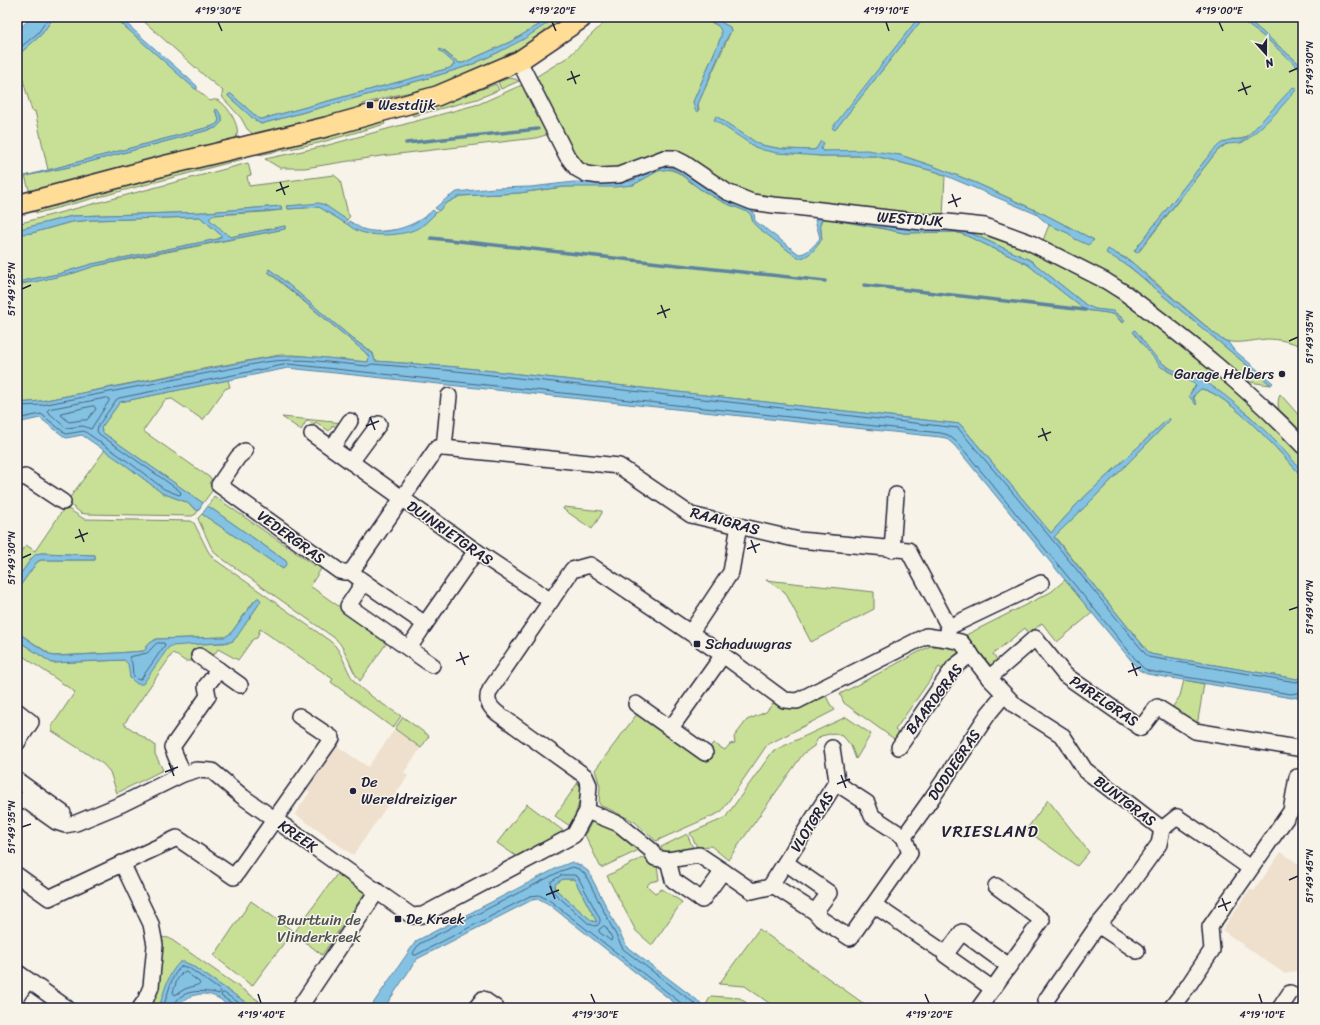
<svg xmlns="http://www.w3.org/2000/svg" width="1320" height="1025" font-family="Sriracha,sans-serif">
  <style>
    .built { fill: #efdfcd }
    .green { fill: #c8e096; stroke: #758168; fill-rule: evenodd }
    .water { fill: #83c2e3; stroke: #5c82a0; fill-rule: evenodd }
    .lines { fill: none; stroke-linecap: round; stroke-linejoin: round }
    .shore { stroke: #49627e; stroke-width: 1 }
    .stream { stroke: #5c82a0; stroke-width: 3.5 }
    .minor-casing { stroke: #22223b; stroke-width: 18 }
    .major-casing { stroke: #22223b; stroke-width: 22 }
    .minor { stroke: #f7f3e8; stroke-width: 15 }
    .major { stroke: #ffdd96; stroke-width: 19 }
    .ticks { fill: none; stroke: #22223b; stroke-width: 1.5 }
    .poi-dot { fill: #22223b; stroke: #f7f3e8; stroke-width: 1.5 }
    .labels { text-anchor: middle; stroke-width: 3; stroke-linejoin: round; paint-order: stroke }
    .poi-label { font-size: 15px; fill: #22223b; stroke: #f7f3e8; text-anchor: start }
    .street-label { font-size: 15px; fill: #22223b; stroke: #f7f3e8 }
    .park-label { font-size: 15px; fill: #4c5252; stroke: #f7f3e8 }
    .quarter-label { font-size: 17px; letter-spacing: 1px; fill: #22223b; stroke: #f7f3e8 }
    .neatline { fill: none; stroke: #22223b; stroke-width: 1.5 }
    .ticks-label { font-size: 10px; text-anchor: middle; fill: #22223b }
  </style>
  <rect width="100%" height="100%" fill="#f7f3e8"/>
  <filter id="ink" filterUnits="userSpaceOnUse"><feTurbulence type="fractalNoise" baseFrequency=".025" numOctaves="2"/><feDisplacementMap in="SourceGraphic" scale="8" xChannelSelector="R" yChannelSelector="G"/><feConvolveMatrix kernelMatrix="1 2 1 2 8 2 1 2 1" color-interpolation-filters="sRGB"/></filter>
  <g filter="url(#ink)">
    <g class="built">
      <polygon points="395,729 421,748 404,772 408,776 353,855 295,814 310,792 307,790 337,746 368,767"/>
      <polygon points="1281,852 1303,867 1303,966 1300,970 1285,974 1222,930 1250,889 1254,891"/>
    </g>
    <g class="green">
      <path d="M54 17H114L210 101C213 100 216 99 219 101 227 105 235 119 237 128 238 132 237 136 235 140L30 193 25 176 74 166 216 128 222 122V117L215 111 219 119 218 123 213 126 48 170 35 111H32L17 60V56L41 35Z"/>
      <polygon points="139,17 527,17 539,25 510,42 463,63 459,63 443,50 454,63 454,65 450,68 262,119 259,119 231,94 228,95 228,96 256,121 261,124 439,75 471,65 499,52 557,17 575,17 538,44 445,85 392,96 363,104 363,107 262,137 253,134 247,129 241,118 223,98 222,94 223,91 206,77"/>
      <path d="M610 17H701L720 27 722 31 721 37 693 102 699 110 698 104 731 31 730 27 711 17H919L833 128 835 130 924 17H1237L1267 39 1303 72V347C1293 342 1278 339 1267 339 1252 340 1234 346 1221 339L1128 259 1108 250 1143 278 1155 289 1271 385 1256 383 1240 380 1181 333 1041 245 1049 225 1068 233 1075 239 1094 240 1046 215 976 183 933 166 900 155 823 151 821 149V141L816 149 813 150 783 149 760 145 716 117 755 147 820 156H875L937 172 945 176 943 216 783 199 750 194 732 189 686 159 621 171 581 168 534 78 568 57ZM1253 131C1244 148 1237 139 1225 145 1223 147 1220 149 1217 151L1138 253 1134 251 1206 159 1232 139C1242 140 1246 138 1253 131Z"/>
      <polygon points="1245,17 1303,17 1303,67"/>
      <polygon points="509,78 515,79 519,81 501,89 498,82"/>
      <polygon points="496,84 499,90 477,99 413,116 412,113"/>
      <polygon points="524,84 549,134 536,138 381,156 305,168 280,168 265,159 321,147 479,104"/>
      <polygon points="384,121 385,124 319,143 259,155 258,153 325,134"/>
      <polygon points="241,154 243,159 38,213 35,212 34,207"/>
      <path d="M248 163 251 175 247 176 249 186 334 175 340 180 348 214 350 216 347 220 322 204 287 206 288 209 319 207 323 209 353 228 366 233 421 227 445 204 460 196 519 193 563 187 633 185 658 171 664 169 671 170 677 172 700 189 713 197 725 203 748 212 751 215 752 219 798 258C815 248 825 247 820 224L823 217 904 233 955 232 965 235 1027 264 1085 310 1108 313 1115 315 1122 323 1125 321C1110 304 1102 315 1086 305L1030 260 966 231 968 225 1035 248 1142 309 1303 450V472L1290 458 1250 416 1197 380 1173 370 1162 363 1167 371 1195 384 1196 385 1190 393 1195 401C1192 395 1196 393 1201 389 1227 392 1285 457 1303 478V675L1297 679 1150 654 1054 536 1090 502 1170 420 1169 418 1079 502 1051 533 960 424 457 367 375 361 373 353 353 339 277 275 269 269 268 272 365 352 369 357 368 362 294 355H280L208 368 41 401 17 403V224ZM281 206 282 210 264 212 213 215 210 217 209 220 230 237 285 226V229L95 266 74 273 22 284V281L58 274 92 264 218 239 221 237V235L200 217 92 220 71 222 32 233H20L21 229 72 216 207 212Z"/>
      <polygon points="228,380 230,387 225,389 203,420 172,399 165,400 143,431 212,479 209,483 215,487 203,503 102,432 101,428 120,402"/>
      <path d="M1280 394 1303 420V443C1291 428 1272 415 1280 394Z"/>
      <polygon points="282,417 344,423 339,430 333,425 329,431 316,422 314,425 307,420 301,430"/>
      <polygon points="105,450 127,466 162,493 186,502 198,511 196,514 192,516 86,514 81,513 68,503 68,500"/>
      <path d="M214 496 315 566 319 559 325 563 310 586 388 641 360 681C349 668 348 651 336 639L217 555 211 547 199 521 198 518 202 514 283 569 286 561 208 506Z"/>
      <path d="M65 507 84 519 191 521 194 523 208 551 214 559 330 641C343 651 344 667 354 681 361 691 389 708 401 716L393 728 331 682 333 679 260 629 257 638 253 639 238 660 218 649 214 655 205 649H201L192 661H185L173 653 124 724 155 745V754L163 770 117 793 110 772 103 764 52 731V726L75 692 17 652V640L52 663 124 660 128 664 171 645 224 643 233 641 261 601H254L231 633 225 637 156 639 146 646V650L144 651 116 653 53 656 17 632V590L37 562 41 560H95V555L42 553 36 554 31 559 17 579V558L26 545 35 551Z"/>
      <polygon points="564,507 602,511 602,513 592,529 563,509"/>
      <polygon points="766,580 874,592 874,609 811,642 785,592"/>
      <polygon points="1065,580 1092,613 1057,642 1042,623 1029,634 1025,628 993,654 998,661 991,666 966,635 1051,592"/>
      <polygon points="942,645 957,649 963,657 945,671 939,667 895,730 901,735 897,741 844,703 840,694 930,646"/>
      <polygon points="1184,680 1204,684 1197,726 1172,708 1180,696"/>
      <polygon points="826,696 830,704 835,710 767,745 721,812 656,841 635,822 609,809 601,806 599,803 600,786 595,770 637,714 708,750 713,743 725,750 730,744 735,743 734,737 747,720 766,712 776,700 791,707 800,708"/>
      <polygon points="403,717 429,736 421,748 395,729"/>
      <polygon points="846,717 871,734 856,759 851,746 844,737 834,733 821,736 817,740 814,746 803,754 728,860 711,846 697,847 690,833 725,818 773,751"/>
      <polygon points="579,781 582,792 576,813 570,826 555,816"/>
      <polygon points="1048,800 1089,852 1077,866 1026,830"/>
      <polygon points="527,804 565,832 516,856 497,843"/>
      <polygon points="594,820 611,824 641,849 601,868 585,835 591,823"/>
      <polygon points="687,834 693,848 665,853 661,847"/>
      <polygon points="646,856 657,865 659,880 650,882 647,886 655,893 662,889 682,902 652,945 636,931 607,876"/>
      <polygon points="337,874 365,893 322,955 294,933"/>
      <polygon points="563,879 574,879 597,922 592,921 555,889 555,884"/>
      <polygon points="251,901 293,931 252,986 214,956"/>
      <polygon points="759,929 870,1008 776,1008 745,986 719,984"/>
      <polygon points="157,937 169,938 259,1001 251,1006 191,965 184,962 158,1008 146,1008"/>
      <polygon points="711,996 740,998 753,1008 704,1008"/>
    </g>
    <g class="water">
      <polygon points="32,17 54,17 41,35 17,56 17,31"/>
      <polygon points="114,17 119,17 197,86 197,89 195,89"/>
      <polygon points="552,17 557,17 524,39 499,52 471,65 439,75 261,124 256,121 228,96 229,94 231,94 259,119 262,119 450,68 454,65 454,63 439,50 440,49 459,63 463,63 510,42"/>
      <path d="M701 17H711L730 27 731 31 723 46 698 104V112L695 110 693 102 721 37C723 24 711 22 701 17Z"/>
      <polygon points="919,17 924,17 835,130 832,128"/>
      <polygon points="1237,17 1245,17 1303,67 1303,72 1267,39"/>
      <path d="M1293 87 1297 89 1274 115 1249 138 1241 143 1226 144 1217 151 1137 253 1134 251 1206 159C1213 151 1219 142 1229 140 1235 139 1240 140 1246 138Z"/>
      <polygon points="217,109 222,117 222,122 216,128 74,166 25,176 213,126 218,123 219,119 215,110"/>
      <polygon points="716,116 760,145 783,149 813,150 816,149 821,141 824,143 821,149 823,151 867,150 900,155 933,166 976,183 1046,215 1094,240 1088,245 1075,239 1068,233 1049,225 1036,214 937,172 895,161 875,156 820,156 777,153 763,150 755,147 714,120"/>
      <path d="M666 166 679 169 707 189 751 209 754 213 755 221 799 254C807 254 815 245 820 238L815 220 817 217H823L820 224 822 239C817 247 808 259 798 258L757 227 753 223 751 215 748 212 725 203 700 189 678 172 671 169 658 171 633 185 615 187H563L519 193 460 196 445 204 439 211 435 208 447 198 457 192 494 188 531 187 574 182 604 183 632 181 657 167Z"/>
      <polygon points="319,203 325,205 347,220 345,223 319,207 288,209 287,206"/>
      <polygon points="281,206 282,210 213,215 210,217 210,220 230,237 285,226 285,229 152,254 95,266 74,273 34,282 22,283 22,281 58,274 92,264 218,239 221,237 221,235 200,217 92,220 71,222 32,233 21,234 20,229 72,216 207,212"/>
      <path d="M433 210 436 213C432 217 427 222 422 226 407 236 377 237 361 232 356 231 351 227 347 224L349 221C355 224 360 229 366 230 390 235 416 226 433 210Z"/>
      <polygon points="839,218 904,229 953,228 966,231 1030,260 1086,305 1095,309 1113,311 1125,321 1123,323 1115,315 1108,313 1085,310 1027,264 965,235 955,232 904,233 881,228 839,221"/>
      <polygon points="1108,249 1133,263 1152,281 1221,339 1228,342 1233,349 1273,383 1271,385 1155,289 1143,278 1130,267 1106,253"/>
      <path d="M269 269 277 275 353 339 373 354 375 361 457 367 960 424 1051 533 1079 502 1169 418 1170 420 1090 502 1054 537 1150 654 1297 679 1303 675V696L1292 698 1147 674 1139 670 955 446 946 438 940 437 288 368 120 402 101 428 102 432 203 503 198 511 186 502 162 493 127 466 82 435 66 438 40 418 17 423V403L41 401 265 358C299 352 333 360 368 362L369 357 365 352 268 271Z"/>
      <path d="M1135 330C1144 341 1155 359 1167 367 1182 375 1201 378 1215 388 1248 412 1277 441 1303 472V478C1285 457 1227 392 1201 389L1194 395 1193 398 1197 404 1196 405 1189 396 1196 385 1195 384 1161 367 1133 332Z"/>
      <polygon points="208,506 286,561 287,563 283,569 202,514"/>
      <polygon points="42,553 95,555 95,560 41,560 37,562 17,590 17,579 31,559 36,554"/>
      <polygon points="257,598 259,598 261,601 236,638 231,642 171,646 168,648 143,684 137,684 130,678 128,664 124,660 52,663 17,640 17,632 49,654 53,656 59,656 116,653 144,651 146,649 146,646 156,639 225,637 231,633"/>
      <path d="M572 862 581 866 588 871 627 947 697 1000 704 1008H681L547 903 539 899 532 900 417 959 384 1008H370L416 941 559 867ZM563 879H574L597 922 592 921 555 889V884Z"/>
      <path d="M180 962H184L191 965 254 1008C247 1008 237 1010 232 1008 226 1006 222 999 216 997 201 990 186 996 177 1008H158L160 1004C165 989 168 973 180 962Z"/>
    </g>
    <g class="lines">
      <g class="shore">
        <polyline points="17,50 38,33 49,17"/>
        <polygon points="107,398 109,399 109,401 91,429 83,426 66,428 47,411 49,409"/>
        <path d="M17 406 42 405 265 362C299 357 333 363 367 366L372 364 456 371 958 428 1050 537 1148 657 1296 682 1303 680"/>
        <polygon points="94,406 96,409 87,420 82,420 69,422 61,415 62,413"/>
        <polyline points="17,419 41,414 66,434 84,431 130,463 164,489 179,495 181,494 180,491 99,434 97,431 98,426 116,400 119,398 288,364 941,433 948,435 958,443 1142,667 1148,671 1291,694 1303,692"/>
        <polygon points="157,643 164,643 165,645 141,679 138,680 133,675 132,663 129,657 147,653"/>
        <polygon points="562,875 574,875 578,877 600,919 600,922 598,925 595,926 589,924 552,891 551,882"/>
        <polygon points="604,926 606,927 612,938 611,941 599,932 599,930"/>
        <polygon points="183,972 186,972 199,982 200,984 185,989 175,995 173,992 177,980"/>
        <path d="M162 1008C170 994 169 976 182 966L189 968 221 991 219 994C205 990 177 988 174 1008"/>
        <polyline points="234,1008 232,1003 221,996 222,993 224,993 247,1008"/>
        <polyline points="683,1008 681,1003 549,900 539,895 530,896 416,955 414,955 413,953 419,944 561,871 573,867 579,869 585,874 623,949 694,1003 698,1008"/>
      </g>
      <g class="stream">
        <polyline points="406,143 538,129"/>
        <polyline points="17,178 20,178"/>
        <polyline points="431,238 825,281"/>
        <polyline points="864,285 1085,310"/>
      </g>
      <defs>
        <g id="minor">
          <path d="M519 61 567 156 577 169 586 174 600 176 619 175 664 158H674L684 163 727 192 752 202 773 205 795 207 922 222H947L985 226 1029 242 1106 281 1125 293C1188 340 1249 389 1303 446"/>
          <polyline points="312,434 476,551 551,601"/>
          <polyline points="332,448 350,421"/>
          <polyline points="444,448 449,396"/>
          <polyline points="245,451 238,457 219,485 339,571 344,572 351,572 364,582 425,624 409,648"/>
          <polyline points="351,462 379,424"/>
          <polyline points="17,479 25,477 63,502"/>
          <polyline points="892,550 896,495"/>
          <polyline points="351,572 437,448 444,448 619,466 691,515 799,540 908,550 949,627"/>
          <polyline points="364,582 348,606 432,665"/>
          <polyline points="425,624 476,551"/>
          <polyline points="691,632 731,572 739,525"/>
          <polyline points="947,636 949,627 1041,583"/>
          <polyline points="199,656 219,670"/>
          <polyline points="989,678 1035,638 1065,675 1141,728 1157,707 1195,731 1303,749"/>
          <polyline points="636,704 705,753"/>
          <polyline points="17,711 31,722 17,743"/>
          <polyline points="671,728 723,655"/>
          <polyline points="899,747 954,667 971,654"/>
          <polyline points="183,774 172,747 208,696 206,686 219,670 240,685"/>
          <polyline points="17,780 63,813"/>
          <path d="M17 801 25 800 56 822 65 825 76 823 122 804 183 774 196 770 212 771 243 797 412 916 423 915 574 835 587 811 589 785 585 776 497 713C489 706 485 700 490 690L572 570 590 565 723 655 784 700 797 701 926 636 947 639 961 642 989 678 1016 706 1063 736 1085 770 1162 829 1159 844 1118 901 1098 925 1046 1000 1048 1008"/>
          <polyline points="587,811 619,824 651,850 655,858 668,860"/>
          <polyline points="1162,829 1177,817 1199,832 1250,868"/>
          <polyline points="904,837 934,795 989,713 1004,695"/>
          <polygon points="699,855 723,871 702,900 673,880 668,860"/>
          <polyline points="122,863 151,924 155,945 151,987 145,1001 140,1008"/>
          <polyline points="786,863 829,893 815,912"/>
          <polyline points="723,871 752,891 774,886 815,912 821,919 850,938 910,853 904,837 872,816 867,803 844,788 837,781 832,748"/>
          <polyline points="17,875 49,898 177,838 234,877 332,738 299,716"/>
          <polyline points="774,886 771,885 837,781"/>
          <polyline points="874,905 939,949"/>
          <polyline points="1098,925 1137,951"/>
          <polyline points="17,972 67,1008"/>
          <polyline points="993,989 945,955 962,932 1009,966"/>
          <polyline points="17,996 28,980"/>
          <polyline points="299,1008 377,891"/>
          <polyline points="476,1008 483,999 496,1008"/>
          <polyline points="979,1008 1042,920 996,886"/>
          <polyline points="1171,1008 1188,986 1212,950 1210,927 1291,811 1297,777 1303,778"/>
          <polyline points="1280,1008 1290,993"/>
        </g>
        <polyline id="major" points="17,205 167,165 326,127 437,96 519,61 581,19"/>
      </defs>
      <use href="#minor" class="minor-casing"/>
      <use href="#major" class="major-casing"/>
      <use href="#minor" class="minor"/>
      <use href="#major" class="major"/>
    </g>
  </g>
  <path class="ticks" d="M218 22 222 31M552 22 556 31M886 22 889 31M1219 22 1223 31M571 71 576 84M1289 72 1298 68M567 80 580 75M1242 82 1247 95M1238 91 1251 86M280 182 285 195M276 191 289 186M952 194 957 207M948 203 961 198M22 289 31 285M661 305 666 318M657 314 670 309M1289 341 1298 337M370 417 375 430M366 426 379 421M1042 428 1047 441M1038 437 1051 432M79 529 84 542M75 538 88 533M751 540 756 553M747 549 760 544M22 558 31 554M1289 610 1298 607M460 652 465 665M456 661 469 656M1132 663 1137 676M1128 672 1141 667M169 763 174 776M165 772 178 767M841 775 846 788M837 784 850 779M22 827 31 824M1289 880 1298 876M550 886 555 899M546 895 559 890M1222 898 1227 911M1218 907 1231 902M258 994 261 1003M591 994 595 1003M925 994 929 1003M1259 994 1262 1003"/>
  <g class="poi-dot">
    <rect x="366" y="101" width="8" height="8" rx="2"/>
    <circle cx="1282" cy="374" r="4"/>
    <rect x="693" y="640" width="8" height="8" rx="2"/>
    <circle cx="353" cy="791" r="4"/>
    <rect x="394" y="915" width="8" height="8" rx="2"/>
  </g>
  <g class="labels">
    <g class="poi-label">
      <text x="378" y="110">Westdijk</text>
      <text x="1274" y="379" text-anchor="end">Garage Helbers</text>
      <text x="705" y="649">Schaduwgras</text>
      <text x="361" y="787">De<tspan x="361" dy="17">Wereldreiziger</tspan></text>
      <text x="406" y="924">De Kreek</text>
    </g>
    <g class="street-label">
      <text transform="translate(910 219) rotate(4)" y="5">WESTDIJK</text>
      <text transform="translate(725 521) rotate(15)" y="5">RAAIGRAS</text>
      <text transform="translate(450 533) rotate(35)" y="5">DUINRIETGRAS</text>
      <text transform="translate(291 537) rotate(36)" y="5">VEDERGRAS</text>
      <text transform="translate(934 699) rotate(-53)" y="5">BAARDGRAS</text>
      <text transform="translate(1104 701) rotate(34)" y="5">PARELGRAS</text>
      <text transform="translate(954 765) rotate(-56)" y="5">DODDEGRAS</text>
      <text transform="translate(1125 801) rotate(37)" y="5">BUNTGRAS</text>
      <text transform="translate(812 822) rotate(-58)" y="5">VLOTGRAS</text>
      <text transform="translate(298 836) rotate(35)" y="5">KREEK</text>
    </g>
    <g class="park-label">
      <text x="319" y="925">Buurttuin de<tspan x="319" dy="17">Vlinderkreek</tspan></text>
    </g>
    <g class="quarter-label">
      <text x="990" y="837">VRIESLAND</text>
    </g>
  </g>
  <rect width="1320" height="1025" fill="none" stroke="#f7f3e8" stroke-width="44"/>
  <g transform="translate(1266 54) rotate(159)" stroke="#f7f3e8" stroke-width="3" paint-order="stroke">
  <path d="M0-3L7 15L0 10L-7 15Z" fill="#22223b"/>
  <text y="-6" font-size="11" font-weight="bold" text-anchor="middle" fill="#22223b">N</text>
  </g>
  <rect x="22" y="22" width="1276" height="981" class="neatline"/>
  <g class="ticks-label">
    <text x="218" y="14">4°19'30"E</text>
    <text x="552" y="14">4°19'20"E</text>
    <text x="886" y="14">4°19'10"E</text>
    <text x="1219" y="14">4°19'00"E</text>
    <text transform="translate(1309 68) rotate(-90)" y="4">51°49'30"N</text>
    <text transform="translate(11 289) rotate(-90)" y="4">51°49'25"N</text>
    <text transform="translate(1309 337) rotate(-90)" y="4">51°49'35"N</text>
    <text transform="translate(11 558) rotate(-90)" y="4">51°49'30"N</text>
    <text transform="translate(1309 607) rotate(-90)" y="4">51°49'40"N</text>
    <text transform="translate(11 827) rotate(-90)" y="4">51°49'35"N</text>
    <text transform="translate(1309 876) rotate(-90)" y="4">51°49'45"N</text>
    <text x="261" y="1018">4°19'40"E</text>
    <text x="595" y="1018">4°19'30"E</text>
    <text x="929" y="1018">4°19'20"E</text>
    <text x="1262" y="1018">4°19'10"E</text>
  </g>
</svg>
